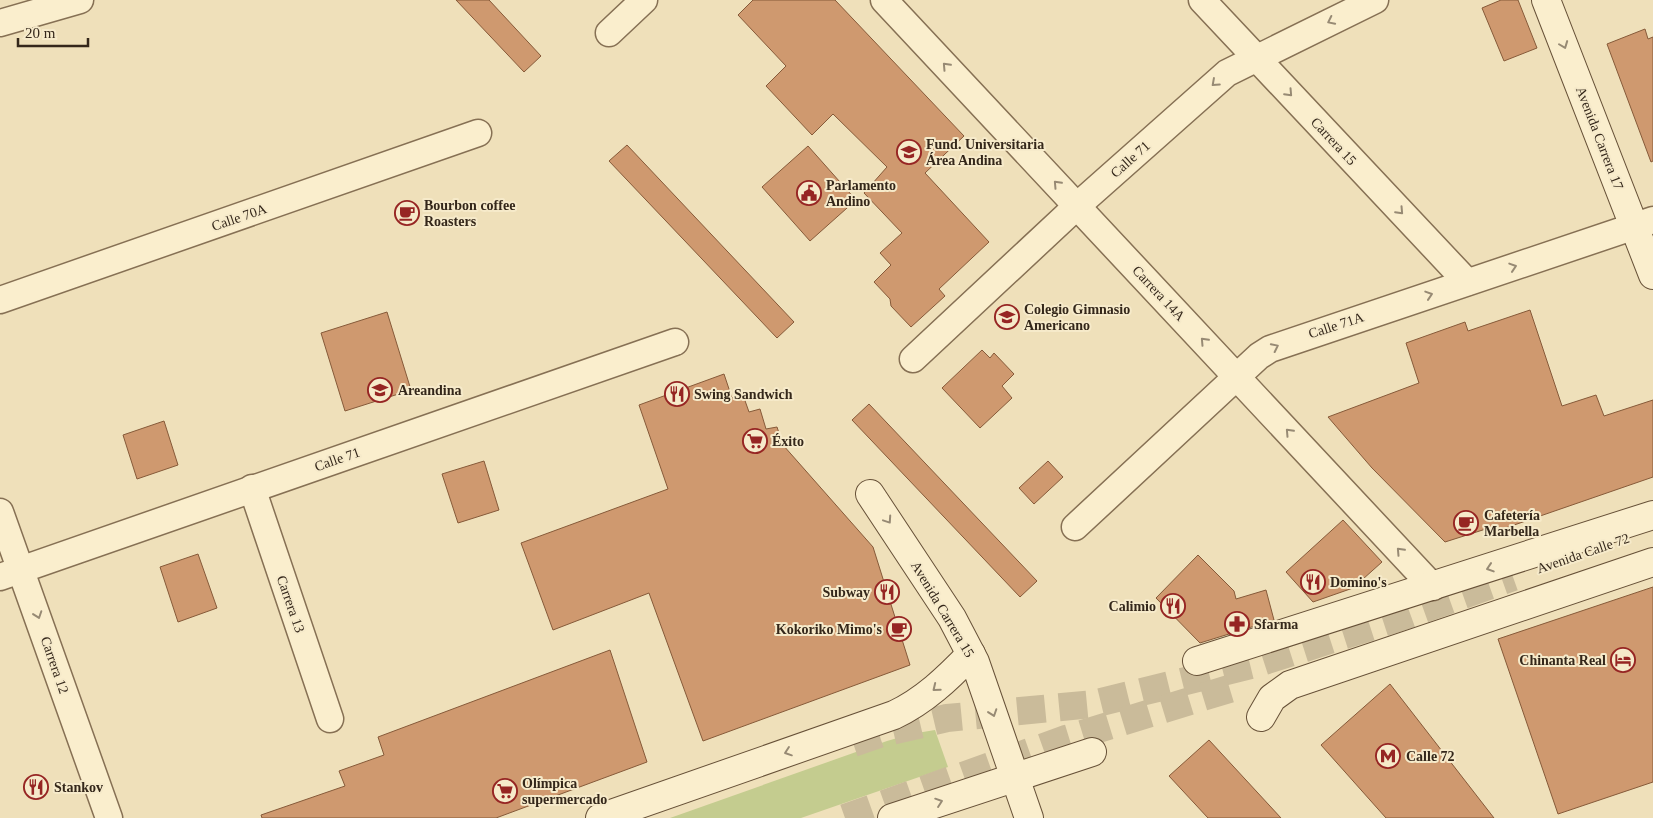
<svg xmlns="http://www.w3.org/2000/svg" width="1653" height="818" font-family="Georgia,serif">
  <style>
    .green { fill: #c4cc8f }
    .building { fill: #cf996f; stroke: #865a39 }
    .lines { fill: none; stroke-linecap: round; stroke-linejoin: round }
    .secondary-tunnel { stroke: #cabb9a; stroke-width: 28; stroke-dasharray: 28 14; stroke-linecap: butt }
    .minor-casing { stroke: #867054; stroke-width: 29 }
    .secondary-casing { stroke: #675138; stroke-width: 30 }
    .minor { stroke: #faeecd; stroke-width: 26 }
    .secondary { stroke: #faeecd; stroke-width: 28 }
    .oneway { stroke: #978a74 }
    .labels { text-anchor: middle; stroke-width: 4; stroke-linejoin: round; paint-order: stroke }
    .street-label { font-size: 14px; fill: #34271a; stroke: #f6eaca }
    .poi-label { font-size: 14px; font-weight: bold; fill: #34271a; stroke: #f6eaca; text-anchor: start }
  </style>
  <rect width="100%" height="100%" fill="#efe0ba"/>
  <polygon class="green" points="935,730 948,767 801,818 670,818 887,741 911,734"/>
  <g class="building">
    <polygon points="456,0 489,0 541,56 524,72"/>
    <polygon points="753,0 835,0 964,136 925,173 989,242 939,289 945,296 911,327 891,306 890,299 874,282 891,265 880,253 902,233 864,193 887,167 833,114 812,135 766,86 786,66 738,15"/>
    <polygon points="1501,0 1518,0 1537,48 1504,61 1482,8"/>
    <polygon points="1645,29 1648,39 1653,37 1653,161 1651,162 1607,44"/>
    <polygon points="627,145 794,322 777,338 609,161"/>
    <polygon points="808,146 856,200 810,241 762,187"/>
    <polygon points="1530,310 1562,406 1596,395 1604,416 1653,400 1653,477 1491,533 1489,528 1445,542 1372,468 1328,417 1419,383 1406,343 1465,322 1468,331"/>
    <polygon points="387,312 411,390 345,411 321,333"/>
    <polygon points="982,350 990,358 994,353 1014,374 1002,386 1012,398 980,428 942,388"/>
    <polygon points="724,374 732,398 743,395 749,412 760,409 766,429 777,427 783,445 873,547 910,665 703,741 649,593 553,630 521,543 668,489 639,405"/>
    <polygon points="869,404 1037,581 1020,597 852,420"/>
    <polygon points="164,421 178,465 137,479 123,435"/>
    <polygon points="484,461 499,510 458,523 442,474"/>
    <polygon points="1048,461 1063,477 1034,504 1019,488"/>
    <polygon points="1343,520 1382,562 1353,588 1313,602 1286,572"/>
    <polygon points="198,554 217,608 178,622 160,567"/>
    <polygon points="1198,555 1234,591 1236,599 1266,590 1274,620 1200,643 1156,598"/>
    <polygon points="1653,587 1653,782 1558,814 1498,639"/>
    <polygon points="610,650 647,762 496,818 262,818 261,815 345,786 339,771 384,755 378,737"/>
    <polygon points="1390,684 1494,818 1386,818 1321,745"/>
    <polygon points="1209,740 1281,818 1208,818 1169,776"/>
  </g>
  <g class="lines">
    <g class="secondary-tunnel">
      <polyline points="853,743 879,734 947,718 1093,704 1255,664 1410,614 1513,577"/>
      <polyline points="845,818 1066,739 1242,685"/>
    </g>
    <defs>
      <g id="minor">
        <polyline points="884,0 1433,587"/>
        <polyline points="1202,0 1467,282"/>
        <polyline points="0,23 80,0"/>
        <polyline points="609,33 644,0"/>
        <polyline points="0,300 478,133"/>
        <polyline points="913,359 1077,206 1227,73 1375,0"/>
        <polyline points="252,488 330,719"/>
        <polyline points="0,512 109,818"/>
        <polyline points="1075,527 1259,356 1270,349 1653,220"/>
        <polyline points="0,577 675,342"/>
      </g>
      <g id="secondary">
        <polyline points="1546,0 1653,275"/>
        <polyline points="870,494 952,618 975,662 1029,818"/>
        <polyline points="1197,661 1653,515"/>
        <polyline points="1261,717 1272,698 1290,685 1653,562"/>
        <path d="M600 818 894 715C924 701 948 678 971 654"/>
        <polyline points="892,818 1092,752"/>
      </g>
    </defs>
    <use href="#minor" class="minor-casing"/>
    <use href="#secondary" class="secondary-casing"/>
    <use href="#minor" class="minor"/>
    <use href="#secondary" class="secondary"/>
  </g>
  <defs><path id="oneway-chevron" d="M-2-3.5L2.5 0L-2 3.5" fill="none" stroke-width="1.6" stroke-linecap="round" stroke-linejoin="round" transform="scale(1.25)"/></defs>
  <g class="oneway">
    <use href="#oneway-chevron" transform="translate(1331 21) rotate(154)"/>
    <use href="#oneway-chevron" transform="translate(1564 45) rotate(69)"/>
    <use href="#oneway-chevron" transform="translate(946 66) rotate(-133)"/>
    <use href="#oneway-chevron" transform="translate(1215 83) rotate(138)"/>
    <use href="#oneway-chevron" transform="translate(1289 93) rotate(47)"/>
    <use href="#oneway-chevron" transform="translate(1057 184) rotate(-133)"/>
    <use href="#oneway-chevron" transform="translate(1400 211) rotate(47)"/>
    <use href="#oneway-chevron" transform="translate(1513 267) rotate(-18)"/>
    <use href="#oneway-chevron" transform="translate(1429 295) rotate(-18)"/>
    <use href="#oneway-chevron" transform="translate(1204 341) rotate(-133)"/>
    <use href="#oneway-chevron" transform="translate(1275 347) rotate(-26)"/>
    <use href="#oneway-chevron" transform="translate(1289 432) rotate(-133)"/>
    <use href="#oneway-chevron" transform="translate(888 520) rotate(56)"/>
    <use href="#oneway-chevron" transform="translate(1400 551) rotate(-133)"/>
    <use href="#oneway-chevron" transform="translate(1490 568) rotate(162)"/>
    <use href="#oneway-chevron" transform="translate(38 615) rotate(71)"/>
    <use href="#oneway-chevron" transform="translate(936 688) rotate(141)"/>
    <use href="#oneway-chevron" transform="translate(993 713) rotate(71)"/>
    <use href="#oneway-chevron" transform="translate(788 752) rotate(161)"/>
    <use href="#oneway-chevron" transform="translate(939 802) rotate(-19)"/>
  </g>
  <defs>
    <symbol id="university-ring" viewBox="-11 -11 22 22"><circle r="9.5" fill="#f6eaca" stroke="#962523" stroke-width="1.5"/><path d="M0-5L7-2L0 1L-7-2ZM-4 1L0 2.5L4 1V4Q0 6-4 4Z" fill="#962523"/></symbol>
    <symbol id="civic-ring" viewBox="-11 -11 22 22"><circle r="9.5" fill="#f6eaca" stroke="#962523" stroke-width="1.5"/><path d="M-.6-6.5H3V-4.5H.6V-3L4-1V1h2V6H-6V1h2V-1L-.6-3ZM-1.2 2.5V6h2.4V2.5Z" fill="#962523"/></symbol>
    <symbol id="cafe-ring" viewBox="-11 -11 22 22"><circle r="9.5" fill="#f6eaca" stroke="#962523" stroke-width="1.5"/><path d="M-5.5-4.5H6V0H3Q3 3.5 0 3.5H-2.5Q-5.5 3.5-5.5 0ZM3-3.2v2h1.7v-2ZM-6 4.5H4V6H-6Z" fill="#962523"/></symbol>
    <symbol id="school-ring" viewBox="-11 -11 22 22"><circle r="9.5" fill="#f6eaca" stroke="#962523" stroke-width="1.5"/><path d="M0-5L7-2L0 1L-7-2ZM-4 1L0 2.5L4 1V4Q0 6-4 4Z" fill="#962523"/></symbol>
    <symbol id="restaurant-ring" viewBox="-11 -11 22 22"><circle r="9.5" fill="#f6eaca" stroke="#962523" stroke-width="1.5"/><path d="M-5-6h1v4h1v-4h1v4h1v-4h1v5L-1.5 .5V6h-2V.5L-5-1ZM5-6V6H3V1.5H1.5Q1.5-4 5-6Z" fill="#962523"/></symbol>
    <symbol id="supermarket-ring" viewBox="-11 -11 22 22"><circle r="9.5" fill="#f6eaca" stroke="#962523" stroke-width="1.5"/><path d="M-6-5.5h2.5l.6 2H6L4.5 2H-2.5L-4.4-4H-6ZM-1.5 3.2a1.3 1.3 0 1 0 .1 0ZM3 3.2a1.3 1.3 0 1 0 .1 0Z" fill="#962523"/></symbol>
    <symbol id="pharmacy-ring" viewBox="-11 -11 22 22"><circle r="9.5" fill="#f6eaca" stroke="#962523" stroke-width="1.5"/><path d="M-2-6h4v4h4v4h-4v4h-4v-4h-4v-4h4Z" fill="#962523"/></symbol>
    <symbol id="hotel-ring" viewBox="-11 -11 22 22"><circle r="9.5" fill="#f6eaca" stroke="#962523" stroke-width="1.5"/><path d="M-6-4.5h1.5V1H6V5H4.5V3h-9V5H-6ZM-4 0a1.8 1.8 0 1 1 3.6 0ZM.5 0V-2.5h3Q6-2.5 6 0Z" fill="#962523"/></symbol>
    <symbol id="metro-ring" viewBox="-11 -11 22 22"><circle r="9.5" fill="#f6eaca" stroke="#962523" stroke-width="1.5"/><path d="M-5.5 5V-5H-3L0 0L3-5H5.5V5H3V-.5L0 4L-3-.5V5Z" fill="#962523"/></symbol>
  </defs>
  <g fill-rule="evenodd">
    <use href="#university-ring" x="895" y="138" width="28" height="28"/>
    <use href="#civic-ring" x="795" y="179" width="28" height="28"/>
    <use href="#cafe-ring" x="393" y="199" width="28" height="28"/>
    <use href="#school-ring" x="993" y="303" width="28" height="28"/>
    <use href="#university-ring" x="366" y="376" width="28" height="28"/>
    <use href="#restaurant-ring" x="663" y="380" width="28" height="28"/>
    <use href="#supermarket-ring" x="741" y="427" width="28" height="28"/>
    <use href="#cafe-ring" x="1452" y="509" width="28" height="28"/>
    <use href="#restaurant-ring" x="1299" y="568" width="28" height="28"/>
    <use href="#restaurant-ring" x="873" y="578" width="28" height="28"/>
    <use href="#restaurant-ring" x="1159" y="592" width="28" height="28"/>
    <use href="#pharmacy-ring" x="1223" y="610" width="28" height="28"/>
    <use href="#cafe-ring" x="885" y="615" width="28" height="28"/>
    <use href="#hotel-ring" x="1609" y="646" width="28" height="28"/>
    <use href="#metro-ring" x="1374" y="742" width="28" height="28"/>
    <use href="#restaurant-ring" x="22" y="773" width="28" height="28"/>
    <use href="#supermarket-ring" x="491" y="777" width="28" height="28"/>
  </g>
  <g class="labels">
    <g class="street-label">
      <text transform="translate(1600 138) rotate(69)" y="5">Avenida Carrera 17</text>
      <text transform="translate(1334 141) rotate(47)" y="5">Carrera 15</text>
      <text transform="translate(1130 159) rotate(-42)" y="5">Calle 71</text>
      <text transform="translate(239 217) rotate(-19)" y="5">Calle 70A</text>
      <text transform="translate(1159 293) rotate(47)" y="5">Carrera 14A</text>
      <text transform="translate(1336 325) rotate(-18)" y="5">Calle 71A</text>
      <text transform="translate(337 459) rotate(-19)" y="5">Calle 71</text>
      <text transform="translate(1583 553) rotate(-19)" y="5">Avenida Calle 72</text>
      <text transform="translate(291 604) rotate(71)" y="5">Carrera 13</text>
      <text transform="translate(943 609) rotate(59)" y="5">Avenida Carrera 15</text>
      <text transform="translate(55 665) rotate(71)" y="5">Carrera 12</text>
    </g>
    <g class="poi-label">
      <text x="926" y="149">Fund. Universitaria<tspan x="926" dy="16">Área Andina</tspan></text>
      <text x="826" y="190">Parlamento<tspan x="826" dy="16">Andino</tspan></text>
      <text x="424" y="210">Bourbon coffee<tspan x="424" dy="16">Roasters</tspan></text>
      <text x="1024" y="314">Colegio Gimnasio<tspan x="1024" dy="16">Americano</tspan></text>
      <text x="398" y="395">Areandina</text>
      <text x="694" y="399">Swing Sandwich</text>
      <text x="772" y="446">Éxito</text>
      <text x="1484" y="520">Cafetería<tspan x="1484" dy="16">Marbella</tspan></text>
      <text x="1330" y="587">Domino's</text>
      <text x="870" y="597" text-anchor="end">Subway</text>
      <text x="1156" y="611" text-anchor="end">Calimio</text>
      <text x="1254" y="629">Sfarma</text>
      <text x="882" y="634" text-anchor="end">Kokoriko Mimo's</text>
      <text x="1606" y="665" text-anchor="end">Chinanta Real</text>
      <text x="1406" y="761">Calle 72</text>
      <text x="522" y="788">Olímpica<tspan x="522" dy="16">supermercado</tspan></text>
      <text x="54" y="792">Stankov</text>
    </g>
  </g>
  <path d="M18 38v8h70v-8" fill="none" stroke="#34271a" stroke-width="2.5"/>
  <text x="25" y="38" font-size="15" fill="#34271a" stroke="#f6eaca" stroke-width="4" paint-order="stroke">20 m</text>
</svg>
